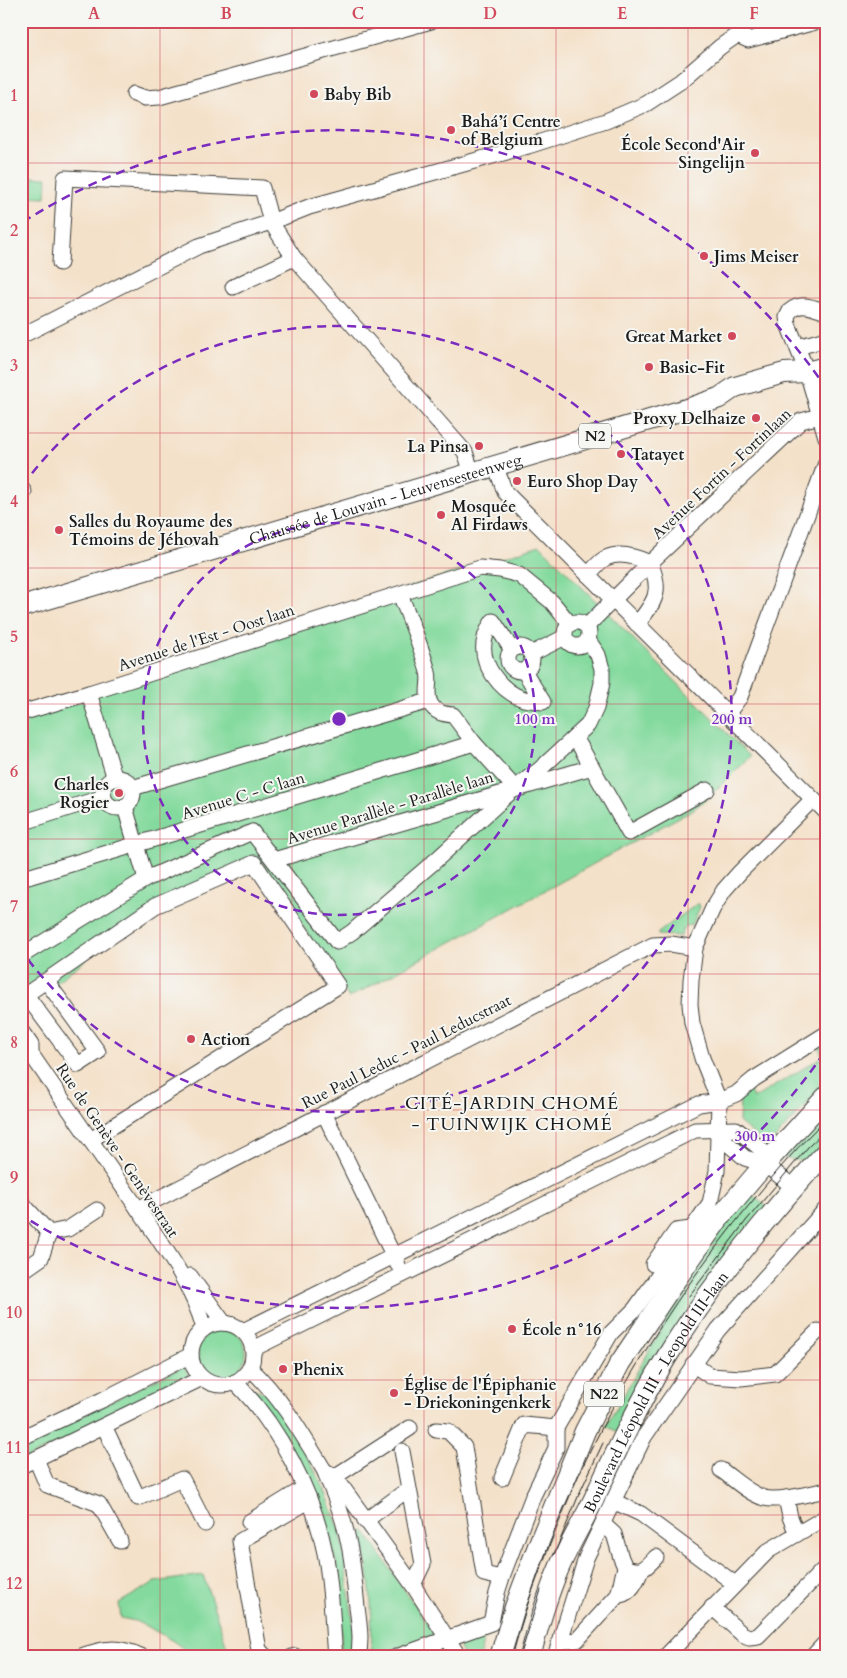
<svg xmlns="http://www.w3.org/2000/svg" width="847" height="1678" font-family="Cardo,serif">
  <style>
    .green { fill: #84da9e; stroke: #507b5d }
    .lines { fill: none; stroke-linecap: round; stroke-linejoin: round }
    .minor-casing { stroke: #3c3a36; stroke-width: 17 }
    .major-casing { stroke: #3c3a36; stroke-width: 22 }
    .minor { stroke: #fff; stroke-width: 15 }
    .major { stroke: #fff; stroke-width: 20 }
    .tram { stroke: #1c1c1c; stroke-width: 1 }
    .grid { fill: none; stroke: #d1495b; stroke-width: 1; stroke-opacity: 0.55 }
    .ring { fill: none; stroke: #7b2cbf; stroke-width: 2.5; stroke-dasharray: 9 6 }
    .poi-dot { fill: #d1495b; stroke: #f6f6f2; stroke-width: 2 }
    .labels { text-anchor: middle; stroke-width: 4; stroke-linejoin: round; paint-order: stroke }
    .shield { fill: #f6f6f2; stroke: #5d5d5c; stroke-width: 1 }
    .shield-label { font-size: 15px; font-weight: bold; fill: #1c1c1c }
    .poi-label { font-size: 16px; font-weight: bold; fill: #1c1c1c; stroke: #f6f6f2; text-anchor: start }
    .street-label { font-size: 16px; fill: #1c1c1c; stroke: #f6f6f2 }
    .neighbourhood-label { font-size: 18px; letter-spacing: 1px; fill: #1c1c1c; stroke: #f6f6f2 }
    .centre { fill: #7b2cbf; stroke: #f6f6f2; stroke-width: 2.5 }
    .ring-label { font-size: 15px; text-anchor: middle; font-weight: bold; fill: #7b2cbf; stroke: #f6f6f2; stroke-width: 4; stroke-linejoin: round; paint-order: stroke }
    .neatline { fill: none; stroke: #d1495b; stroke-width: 2 }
    .grid-label { font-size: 16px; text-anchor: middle; font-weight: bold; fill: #d1495b }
  </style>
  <rect width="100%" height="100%" fill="#f6f6f2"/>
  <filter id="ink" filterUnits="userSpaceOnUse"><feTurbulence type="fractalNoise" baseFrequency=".02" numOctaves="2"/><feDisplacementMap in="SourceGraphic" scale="10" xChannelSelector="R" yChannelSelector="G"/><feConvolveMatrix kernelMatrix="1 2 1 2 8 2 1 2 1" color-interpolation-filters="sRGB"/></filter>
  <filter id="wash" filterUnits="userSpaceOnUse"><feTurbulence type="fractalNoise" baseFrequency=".0096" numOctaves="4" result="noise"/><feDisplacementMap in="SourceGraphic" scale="20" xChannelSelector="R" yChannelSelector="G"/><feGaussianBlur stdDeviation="1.12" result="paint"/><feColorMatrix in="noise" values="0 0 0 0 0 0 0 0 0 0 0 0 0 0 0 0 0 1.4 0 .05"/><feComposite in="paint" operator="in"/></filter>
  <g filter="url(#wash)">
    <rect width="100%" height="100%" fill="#f4e1c9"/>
    <g class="green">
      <polygon points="21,168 24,168 24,171 32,177 47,178 46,197 21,196"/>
      <polygon points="540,545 750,756 707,799 692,810 349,998 262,862 134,923 26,1005 21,999 21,708 201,654"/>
      <path d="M697 904H699L700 907 692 925C685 925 682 929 681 936L658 935V933Z"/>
      <polygon points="821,1044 824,1047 826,1046 826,1083 770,1144 766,1145 739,1122 740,1099 749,1088 753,1099 822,1057 819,1045"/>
      <polygon points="826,1109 826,1141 817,1153 808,1159 801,1161 781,1157"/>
      <polygon points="749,1192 767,1207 618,1432 606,1426 665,1323 657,1318"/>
      <circle cx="222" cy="1353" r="24"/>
      <polygon points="184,1366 191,1380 21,1461 21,1445"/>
      <polygon points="248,1387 266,1393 295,1434 324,1488 341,1533 354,1628 353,1657 341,1657 341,1609 335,1557 328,1529 311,1487"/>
      <path d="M364 1530 434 1634 375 1657H371C373 1615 371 1573 360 1533Z"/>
      <polygon points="203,1575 229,1653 222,1657 195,1657 173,1641 150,1628 135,1621 121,1618 119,1603 155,1582"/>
      <polygon points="487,1629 479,1657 464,1657 457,1641"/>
    </g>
  </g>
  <g filter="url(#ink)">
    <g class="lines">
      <defs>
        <g id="minor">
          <polyline points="737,35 748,40 819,21"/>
          <polyline points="134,94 145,98 159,97 431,21"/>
          <polyline points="60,263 65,178 262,188 271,222 294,258 465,452 472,473"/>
          <polyline points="233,287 294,258"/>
          <path d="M826 312C814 308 802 301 790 311L787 317 788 324 807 372 826 437"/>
          <polyline points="21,336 199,246 271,222 309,207 528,146 606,121 646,104 681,81 720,47 737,35 744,24 755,21"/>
          <polyline points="798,347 826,339"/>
          <polyline points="495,465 505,492 826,812"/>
          <polyline points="21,488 24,492 21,493"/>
          <path d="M588 575C593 570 599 561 606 558 620 551 637 557 650 563 663 591 655 602 637 624"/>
          <path d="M400 594C410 620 421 645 428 672 431 682 425 692 430 703 435 713 443 714 453 715L474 743 515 788"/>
          <circle cx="577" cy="634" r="12"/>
          <polyline points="587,626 650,563 801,421 820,416"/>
          <circle cx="520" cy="659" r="12"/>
          <path d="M512 650 493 621C490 626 486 632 485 638 478 663 501 692 524 699 530 700 537 701 543 702L524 671"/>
          <polyline points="531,654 565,637"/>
          <polyline points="89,693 115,779"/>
          <polyline points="21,713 89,693 480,568 500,570 519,575 552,602 570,624"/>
          <polyline points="728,713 740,697 826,463"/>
          <polyline points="575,737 629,833 707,790"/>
          <circle cx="118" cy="793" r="15"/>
          <polyline points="132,788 429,701"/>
          <polyline points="125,807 146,879"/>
          <polyline points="21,823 104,797"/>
          <polyline points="274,860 592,767"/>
          <polyline points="21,879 474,743"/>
          <polyline points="21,956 146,879 252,832 337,942 352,932 435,861 515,788 539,770 588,725 596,708 602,683 602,669 598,655 588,640"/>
          <polyline points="26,995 78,1065 98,1052 47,982"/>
          <polyline points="21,998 155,906 254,863 338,986 92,1139"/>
          <path d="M21 1031 31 1045V1054C67 1106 102 1157 138 1209 164 1247 191 1283 204 1328"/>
          <polyline points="324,1113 398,1265"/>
          <polyline points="719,1130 727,1143 745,1158 765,1164 793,1187"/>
          <polyline points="21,1202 49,1233"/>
          <polyline points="138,1209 653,945 671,944 695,948"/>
          <polyline points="49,1233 68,1229 97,1210"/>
          <polyline points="653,1264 676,1231 691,1229"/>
          <polyline points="21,1272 41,1258 49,1233"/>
          <polyline points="190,1276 224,1323"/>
          <circle cx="222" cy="1354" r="31"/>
          <polyline points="243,1331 663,1122 699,1104 719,1101 736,1094 754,1079 826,1034"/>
          <polyline points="253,1349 695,1130 736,1129 761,1149 765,1164"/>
          <polyline points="693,1364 710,1376 741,1378 775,1374 818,1331"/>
          <path d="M250 1368C281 1397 302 1434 324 1470 331 1487 339 1505 344 1524 352 1551 354 1579 357 1607 359 1623 362 1641 358 1657"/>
          <path d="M235 1382C279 1426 313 1492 325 1553 332 1587 332 1623 335 1657"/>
          <polyline points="104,1426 138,1498 182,1479 205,1524"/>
          <polyline points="436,1430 448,1431 464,1447 484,1574 501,1578"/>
          <polyline points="21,1438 102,1400 191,1355"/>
          <polyline points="402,1451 423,1564 413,1585"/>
          <polyline points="36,1459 47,1485 99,1504 120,1541"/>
          <polyline points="21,1466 202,1378"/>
          <path d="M721 1470C735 1480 748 1493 764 1498 779 1502 806 1494 822 1491L826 1492"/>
          <polyline points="327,1472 335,1477 413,1585 459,1657"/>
          <polyline points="502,1478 524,1425 556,1428"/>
          <polyline points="328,1481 410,1428"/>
          <polyline points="786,1498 790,1517 797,1534"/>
          <polyline points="613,1501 641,1514 735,1584"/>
          <polyline points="365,1521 403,1493"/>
          <polyline points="249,1522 304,1488"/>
          <path d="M625 1567C641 1574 645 1569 656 1557"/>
          <path d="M618 1595C630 1595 637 1581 641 1570"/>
          <polyline points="712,1607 742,1634 749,1637 758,1636 826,1567"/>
          <polyline points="560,1639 568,1641 577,1640 618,1595 625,1567 621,1558 614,1534 603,1524"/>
          <path d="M79 1657C104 1647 119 1646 143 1657"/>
          <polyline points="266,1657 259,1650 240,1541 309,1501"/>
          <polyline points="292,1657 295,1656"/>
          <polyline points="396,1657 491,1623 497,1593 503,1574 533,1496 556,1448 556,1428 611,1333 635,1309 710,1203 717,1171 719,1101 702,1058 692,1023 690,1004 691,980 695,948 713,908 724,890 740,872 813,799"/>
          <polyline points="555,1657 586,1558 644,1437 718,1330 826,1209"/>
          <polyline points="665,1657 768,1551 826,1517"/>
          <polyline points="812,1657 826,1642"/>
        </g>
        <g id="major">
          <path id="s1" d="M21 607 693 407 719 398 735 387 784 373 807 372 826 367"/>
          <polyline points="500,1657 515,1607 538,1546 585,1431 620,1363 677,1278 720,1217 765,1164 826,1097"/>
          <path id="s2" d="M530 1657C539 1623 549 1588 564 1557 573 1538 583 1521 592 1503 615 1454 638 1405 666 1358 711 1284 767 1216 826 1152"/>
        </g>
      </defs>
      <use href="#minor" class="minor-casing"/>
      <use href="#major" class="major-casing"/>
      <use href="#minor" class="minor"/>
      <use href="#major" class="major"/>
      <g class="tram">
        <polyline points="689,1296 746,1221 808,1147 826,1130"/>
        <polyline points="554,1555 580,1492 603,1443"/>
        <path d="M512 1657C557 1490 644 1331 755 1198 777 1171 800 1144 826 1119"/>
        <polyline points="520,1657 541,1590"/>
      </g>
    </g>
  </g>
  <path class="grid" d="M160 21V1657M292 21V1657M424 21V1657M556 21V1657M688 21V1657M21 163H826M21 298H826M21 433H826M21 568H826M21 704H826M21 839H826M21 974H826M21 1110H826M21 1245H826M21 1380H826M21 1515H826"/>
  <g class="ring">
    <circle cx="339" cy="719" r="196"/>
    <path d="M23 485A393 393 0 1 1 23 953"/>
    <path d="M824 1053A589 589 0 0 1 23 1216M23 222A589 589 0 0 1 824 385"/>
  </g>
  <g class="poi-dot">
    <circle cx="314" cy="94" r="5"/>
    <circle cx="451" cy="130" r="5"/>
    <circle cx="755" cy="153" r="5"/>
    <circle cx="704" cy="256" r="5"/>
    <circle cx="732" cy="336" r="5"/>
    <circle cx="649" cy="367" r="5"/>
    <circle cx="756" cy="418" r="5"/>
    <circle cx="479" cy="446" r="5"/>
    <circle cx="621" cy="454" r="5"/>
    <circle cx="517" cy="481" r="5"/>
    <circle cx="441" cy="515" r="5"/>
    <circle cx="59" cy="530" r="5"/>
    <circle cx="119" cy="793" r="5"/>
    <circle cx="191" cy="1039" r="5"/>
    <circle cx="512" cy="1329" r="5"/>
    <circle cx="283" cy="1369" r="5"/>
    <circle cx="394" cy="1393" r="5"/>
  </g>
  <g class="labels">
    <g class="shield">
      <rect x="579" y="423.5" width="32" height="25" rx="4"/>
      <rect x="584" y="1381.5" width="40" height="25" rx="4"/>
    </g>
    <g class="shield-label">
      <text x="595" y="441">N2</text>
      <text x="604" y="1399">N22</text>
    </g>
    <g class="poi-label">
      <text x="324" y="100">Baby Bib</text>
      <text x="461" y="127">Bahá’í Centre<tspan x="461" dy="18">of Belgium</tspan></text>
      <text x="745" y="150" text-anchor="end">École Second'Air<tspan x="745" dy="18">Singelijn</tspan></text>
      <text x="714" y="262">Jims Meiser</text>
      <text x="722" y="342" text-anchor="end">Great Market</text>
      <text x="659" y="373">Basic-Fit</text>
      <text x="746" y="424" text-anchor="end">Proxy Delhaize</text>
      <text x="469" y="452" text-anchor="end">La Pinsa</text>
      <text x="631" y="460">Tatayet</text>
      <text x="527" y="487">Euro Shop Day</text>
      <text x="451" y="512">Mosquée<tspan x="451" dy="18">Al Firdaws</tspan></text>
      <text x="69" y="527">Salles du Royaume des<tspan x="69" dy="18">Témoins de Jéhovah</tspan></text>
      <text x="109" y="790" text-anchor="end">Charles<tspan x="109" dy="18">Rogier</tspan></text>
      <text x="201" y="1045">Action</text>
      <text x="522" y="1335">École n°16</text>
      <text x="293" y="1375">Phenix</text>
      <text x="404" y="1390">Église de l'Épiphanie<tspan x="404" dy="18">- Driekoningenkerk</tspan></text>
    </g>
    <g class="street-label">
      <text transform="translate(721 473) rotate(-43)" y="6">Avenue Fortin - Fortinlaan</text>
      <text dy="6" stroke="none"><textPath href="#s1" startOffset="380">Chaussée de Louvain - Leuvensesteenweg</textPath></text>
      <text transform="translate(206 637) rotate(-18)" y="6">Avenue de l'Est - Oost laan</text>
      <text transform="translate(243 795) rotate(-17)" y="6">Avenue C - C laan</text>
      <text transform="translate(390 807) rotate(-17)" y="6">Avenue Parallèle - Parallèle laan</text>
      <text transform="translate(406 1051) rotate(-27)" y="6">Rue Paul Leduc - Paul Leducstraat</text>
      <text transform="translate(118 1150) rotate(56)" y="6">Rue de Genève - Genèvestraat</text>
      <text dy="6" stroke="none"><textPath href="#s2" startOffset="295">Boulevard Léopold III - Leopold III-laan</textPath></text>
    </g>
    <g class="neighbourhood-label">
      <text x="512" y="1109">CITÉ-JARDIN CHOMÉ<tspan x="512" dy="21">- TUINWIJK CHOMÉ</tspan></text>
    </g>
  </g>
  <circle cx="339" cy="719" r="8" class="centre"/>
  <g class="ring-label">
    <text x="535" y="724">100 m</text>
    <text x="732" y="724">200 m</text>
    <text x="755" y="1141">300 m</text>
  </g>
  <rect width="847" height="1678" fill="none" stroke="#f6f6f2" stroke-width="55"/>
  <rect x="28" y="28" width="792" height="1622" class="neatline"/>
  <g class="grid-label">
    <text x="94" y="19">A</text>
    <text x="226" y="19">B</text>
    <text x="358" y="19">C</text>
    <text x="490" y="19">D</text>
    <text x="622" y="19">E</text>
    <text x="754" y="19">F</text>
    <text x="14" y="101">1</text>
    <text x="14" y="236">2</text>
    <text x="14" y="371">3</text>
    <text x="14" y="507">4</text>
    <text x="14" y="642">5</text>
    <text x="14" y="777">6</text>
    <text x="14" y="912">7</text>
    <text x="14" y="1048">8</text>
    <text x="14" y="1183">9</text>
    <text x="14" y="1318">10</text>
    <text x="14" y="1453">11</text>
    <text x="14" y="1589">12</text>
  </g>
</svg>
